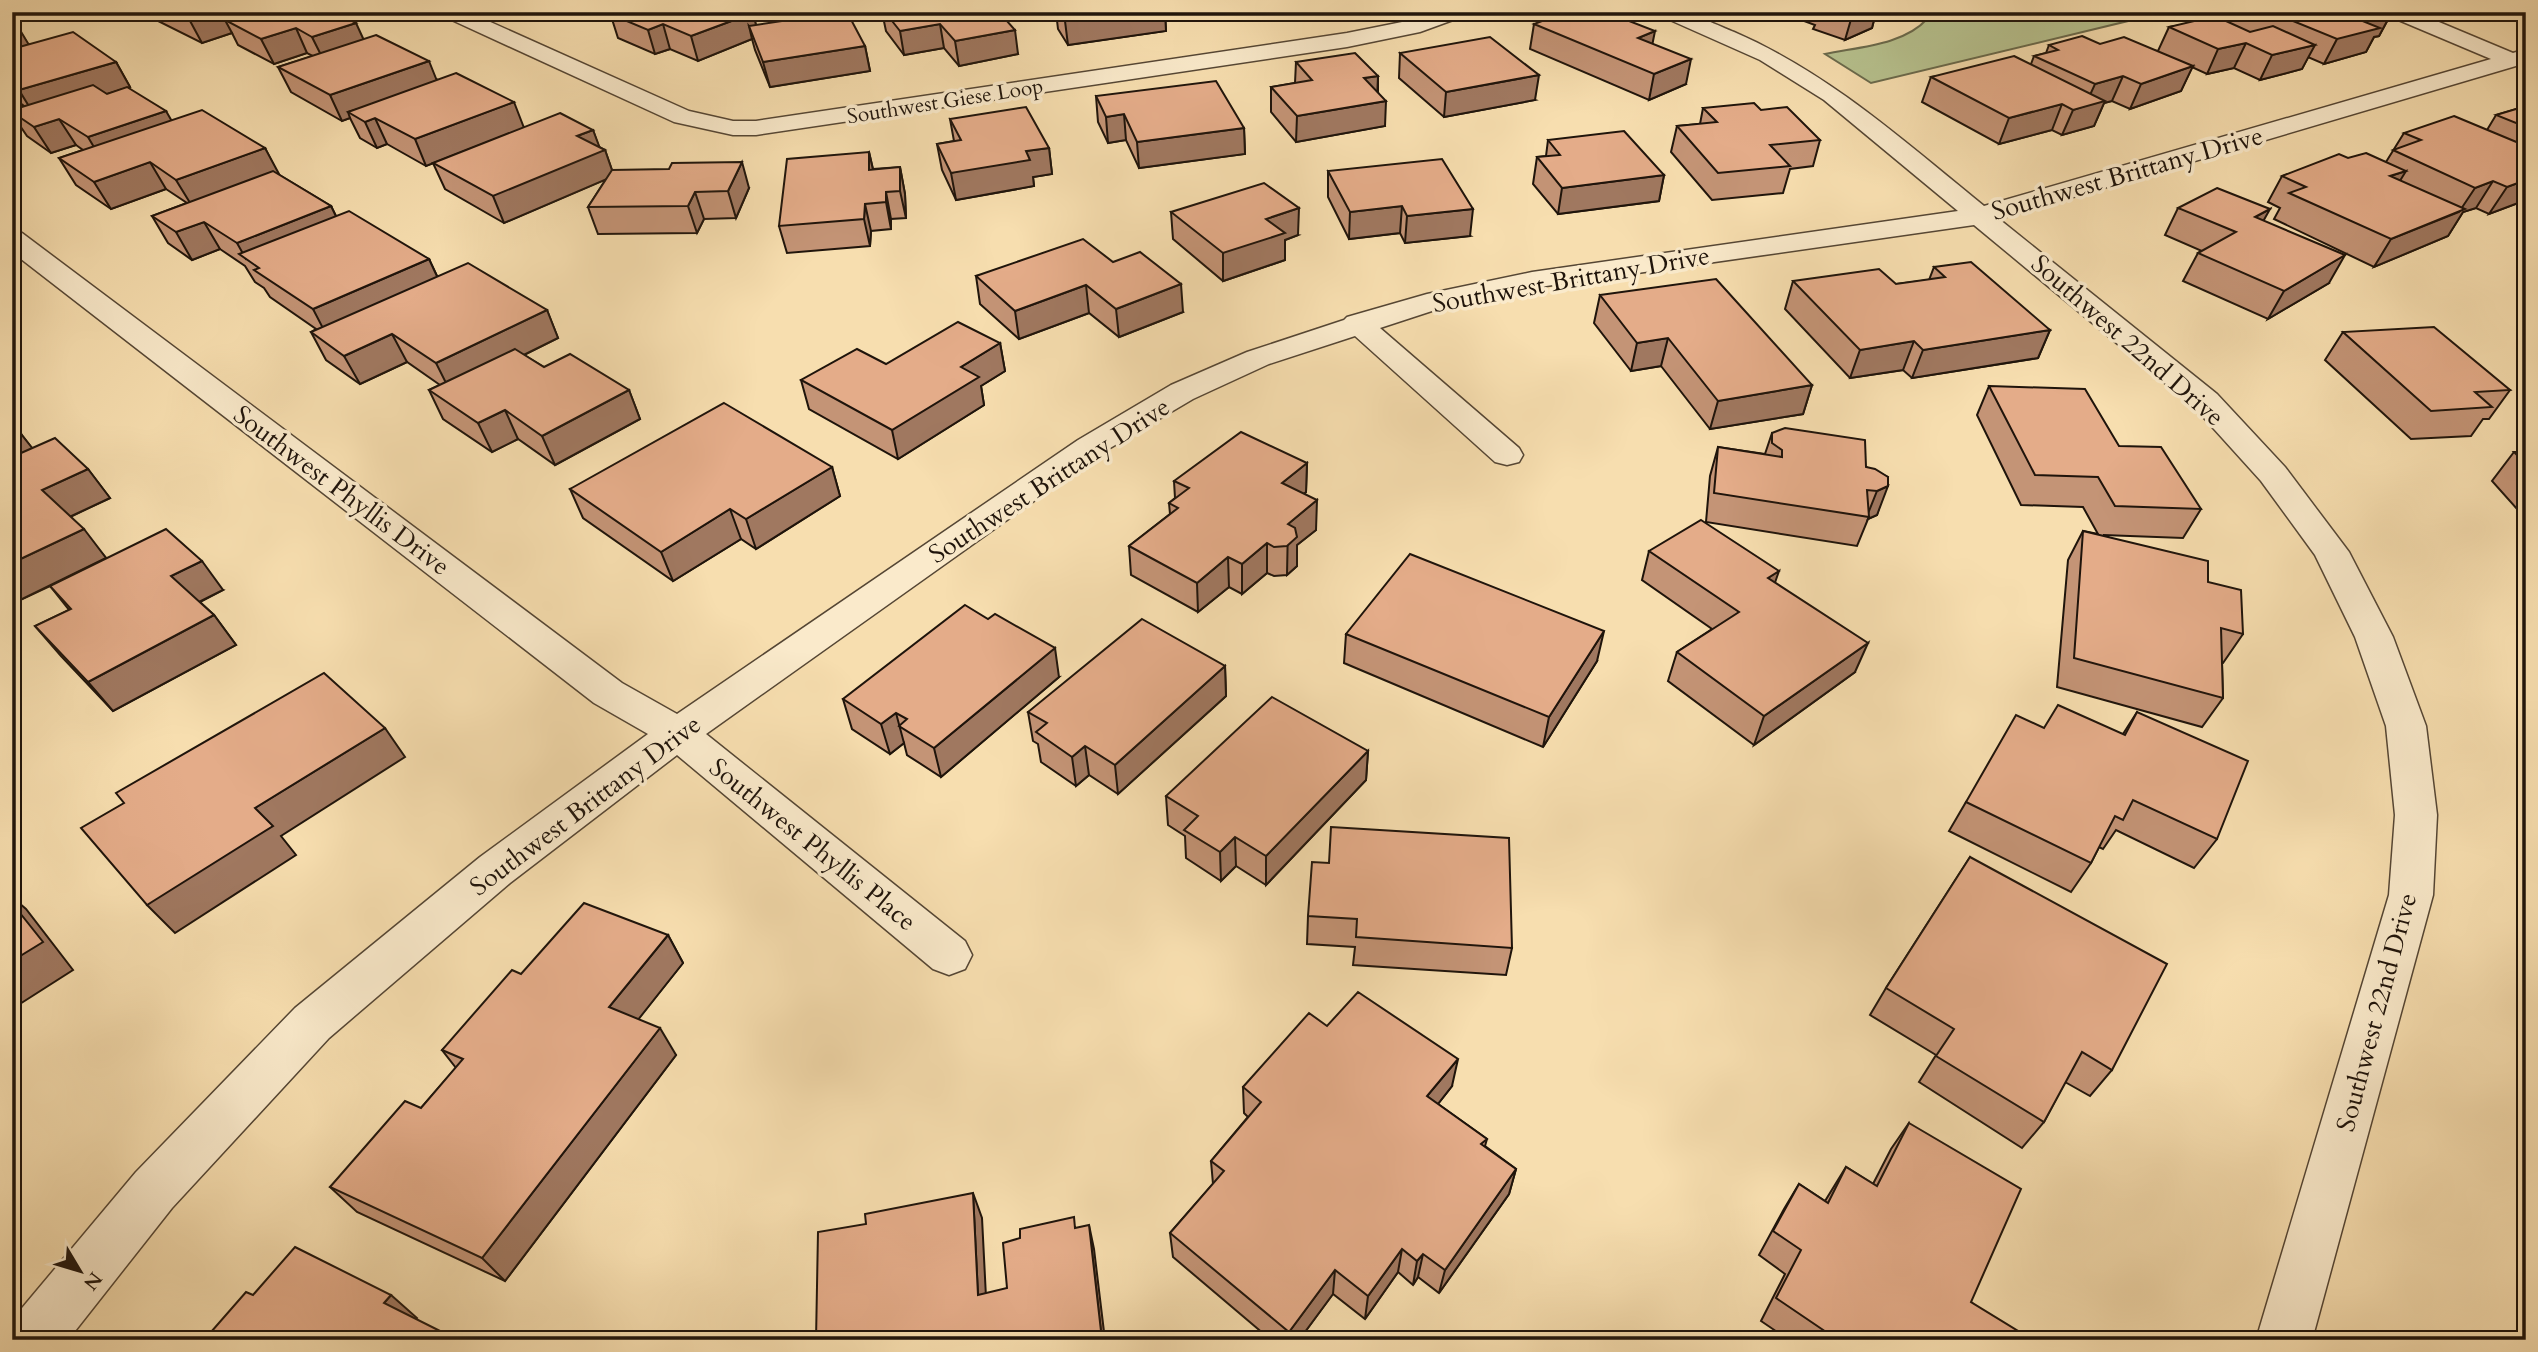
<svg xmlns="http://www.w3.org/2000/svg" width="2538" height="1352" font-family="Cardo,serif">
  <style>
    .green { fill: #b7c28f; stroke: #6b6b4d; stroke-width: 2 }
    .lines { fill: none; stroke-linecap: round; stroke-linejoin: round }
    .minor-casing { stroke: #554634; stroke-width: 3 }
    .minor { fill: #faeacb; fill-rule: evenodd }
    .wall { fill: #c49476; stroke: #1f140b; stroke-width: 2 }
    .shaded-wall { fill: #a07860; stroke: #1f140b; stroke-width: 2 }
    .building { fill: #e4ac89; stroke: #1f140b; stroke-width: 2 }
    .labels { text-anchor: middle; stroke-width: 7; stroke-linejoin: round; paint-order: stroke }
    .far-street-label { font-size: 21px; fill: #1f140b; stroke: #faeacb }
    .street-label { font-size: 26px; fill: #1f140b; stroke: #faeacb }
  </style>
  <rect width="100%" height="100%" fill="#f7deaf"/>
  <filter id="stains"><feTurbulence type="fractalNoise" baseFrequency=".00286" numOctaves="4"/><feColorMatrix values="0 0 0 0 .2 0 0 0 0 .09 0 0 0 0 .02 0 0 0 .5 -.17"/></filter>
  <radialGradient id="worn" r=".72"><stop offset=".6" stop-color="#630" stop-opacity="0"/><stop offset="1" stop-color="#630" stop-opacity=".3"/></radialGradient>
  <path class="green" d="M1927 12H2122L2128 21 1871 83 1825 54C1858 47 1904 45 1927 19Z"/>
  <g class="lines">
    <defs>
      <g id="minor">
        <polygon points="440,12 468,12 689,111 733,121 756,121 1347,33 1407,21 1435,12 1467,12 1464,16 1420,32 1347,47 756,135 733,135 674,122 443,16"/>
        <path d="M1658 12C1692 12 1703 19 1734 32 1829 73 1905 142 1984 206L2491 59 2389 16 2386 12H2415L2513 53 2526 49V63L1999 219 2217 394 2285 467 2349 552 2393 637 2426 726 2437 815 2433 895 2312 1340H2256L2389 895 2395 815 2386 726 2355 637 2315 555 2261 481 2195 408 1974 225 1532 288 1435 310 1380 328 1519 448 1523 455 1519 462 1507 465 1495 462 1355 336 1269 364 1193 399 1100 454 706 734 965 941 972 955 965 969 949 975 933 969 677 755 510 883 329 1038 172 1208 68 1340H12V1320L136 1172 295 1008 480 857 648 734 594 703 12 252V231L22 233 622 683 677 714 1078 440 1171 385 1247 352 1344 320 1347 317 1427 294 1532 272 1958 211 1824 100 1760 60 1661 16Z"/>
      </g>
    </defs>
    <use href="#minor" class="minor-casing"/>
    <use href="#minor" class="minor"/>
  </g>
  <g class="wall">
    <polygon points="149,12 335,12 363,39 524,127 593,130 599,147 605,150 612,170 749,188 736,218 704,219 697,233 598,234 588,207 606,179 504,223 445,189 433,163 426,166 387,144 377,148 360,138 350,118 342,121 291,92 278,67 313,56 307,53 274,64 238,45 232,33 202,43 152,18"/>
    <polygon points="603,12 752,12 756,25 865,46 870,71 770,87 755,50 752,39 698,61 670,49 655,54 618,38 611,16"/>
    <polygon points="882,12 999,12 1018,54 959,66 944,48 904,55 886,31"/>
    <polygon points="1056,12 1165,12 1166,31 1068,45 1058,29"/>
    <polygon points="1234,12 1296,12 1296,15 1241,21"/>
    <polygon points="1780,12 1879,12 1879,15 1875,16 1872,28 1845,40 1813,29 1815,25"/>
    <polygon points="2225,12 2392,12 2379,36 2374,37 2366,52 2324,64 2308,57 2302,69 2260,80 2234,68 2207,74 2192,67 2181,91 2130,109 2112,101 2104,103 2094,126 2062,135 2052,130 1999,144 1922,102 1931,77 2031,64 2034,56 2046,53 2049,45 2100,44 2158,51 2169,27 2222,19"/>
    <polygon points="12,19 28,44 116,62 130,87 128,88 171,121 265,148 278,174 331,206 336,216 429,259 437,276 547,310 558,338 524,355 544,367 629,390 640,419 555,465 518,439 492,452 443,419 429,390 440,385 407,362 360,384 326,360 311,332 316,329 270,297 264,288 255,282 245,266 220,249 192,260 168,243 152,216 187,203 166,189 111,209 76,185 59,158 83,150 76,145 51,153 27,136 12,114 12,110 24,106 15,99 12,100"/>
    <polygon points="1534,24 1652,44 1686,84 1649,100 1530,49"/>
    <polygon points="1400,53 1535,100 1444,117 1399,78"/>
    <polygon points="1296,62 1378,76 1378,92 1385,126 1296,142 1271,112 1271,87 1295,83"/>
    <polygon points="1096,96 1244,128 1245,154 1139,168 1126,140 1108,143 1098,122"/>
    <polygon points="2526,106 2526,200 2489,214 2476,208 2463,212 2448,236 2374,267 2274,219 2280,208 2268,202 2282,176 2348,158 2386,162 2404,133 2487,130 2496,115"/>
    <polygon points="1703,108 1761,110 1820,140 1813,166 1790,169 1783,193 1712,200 1671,152 1677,126 1700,124"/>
    <polygon points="950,119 1049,148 1052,174 1033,177 1034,186 956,200 942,170 937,144 954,141"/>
    <polygon points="1548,140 1664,175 1659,201 1558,214 1533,184 1537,157 1546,156"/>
    <polygon points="869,152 873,169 900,167 905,194 906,218 891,219 891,229 871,231 870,246 787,253 779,226"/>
    <polygon points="1328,171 1470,236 1405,243 1400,233 1349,239 1328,197"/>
    <polygon points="2178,208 2263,221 2329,283 2268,319 2183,281 2198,253 2202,251 2165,235"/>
    <polygon points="1171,212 1298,235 1285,240 1285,260 1223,281 1173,239"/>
    <polygon points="1113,262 1183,312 1119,337 1089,313 1019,339 980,304 976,276"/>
    <polygon points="1934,267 2050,330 2038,358 1912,378 1903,370 1850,378 1785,309 1793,281 1896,284 1929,280"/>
    <polygon points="1600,295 1812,385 1803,414 1710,429 1661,366 1631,371 1594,323"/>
    <polygon points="2343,332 2510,390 2489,419 2483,419 2471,436 2411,439 2325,360"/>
    <polygon points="1000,343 1005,371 981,386 984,405 898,459 809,409 801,380"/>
    <polygon points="1989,386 2119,446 2201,509 2183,538 2103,535 2208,582 2243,634 2223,663 2222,663 2223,698 2202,727 2057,687 2068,560 2083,531 2098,534 2083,507 2021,505 1977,415"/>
    <polygon points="12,425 21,434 32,448 88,469 110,498 70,517 106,558 223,590 200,602 214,615 236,645 113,711 61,656 35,626 69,610 50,586 12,604"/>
    <polygon points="1772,433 1866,467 1888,477 1877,515 1868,519 1857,546 1706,522 1710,476 1718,447 1765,454"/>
    <polygon points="2514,452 2526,452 2526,519 2492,481"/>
    <polygon points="1307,463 1306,492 1304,494 1316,530 1297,545 1297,566 1287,575 1274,576 1267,573 1242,594 1229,587 1198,612 1131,575 1129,546 1170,514 1169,503 1175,498 1174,481"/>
    <polygon points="832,467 840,496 756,549 741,539 673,581 583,518 570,489"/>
    <polygon points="1649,551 1775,583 1855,672 1754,745 1668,681 1677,652 1712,629 1642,580"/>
    <polygon points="1346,634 1597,661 1543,747 1344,663"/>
    <polygon points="1225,666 1226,696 1118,794 1089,775 1076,786 1041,762 1038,744 1033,741 1028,712"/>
    <polygon points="1059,677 941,777 907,755 904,743 890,754 852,729 843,699"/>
    <polygon points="2137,712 2217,839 2194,868 2116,830 2103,849 2099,847 2091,863 2071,892 1949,831 1966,802 2044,728 2123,734"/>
    <polygon points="1368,751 1366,780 1266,885 1236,866 1221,881 1186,858 1185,836 1168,825 1166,796"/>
    <polygon points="1970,857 2112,1070 2090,1096 2065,1082 2044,1122 2022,1148 1919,1082 1936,1055 1870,1015 1886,988"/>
    <polygon points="1329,863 1512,948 1506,975 1353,965 1355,947 1307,944 1308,916"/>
    <polygon points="668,935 683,963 638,1019 676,1055 505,1281 357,1212 330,1187 421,1108 456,1068 442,1050 521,974"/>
    <polygon points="1327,1026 1452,1086 1438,1104 1487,1139 1485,1146 1516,1169 1509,1194 1439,1293 1418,1277 1413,1285 1398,1272 1365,1319 1333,1294 1299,1340 1271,1340 1173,1257 1170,1233 1213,1184 1211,1161 1248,1117 1244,1113 1243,1087"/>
    <polygon points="1909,1123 1971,1302 2014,1340 1789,1340 1761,1321 1785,1274 1759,1255 1784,1209 1799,1184 1825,1201 1846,1167 1873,1184 1891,1149"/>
  </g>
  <g class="shaded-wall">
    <polygon points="210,12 296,12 225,20 232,33 202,43 189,19"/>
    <polygon points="570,12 582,12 571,16"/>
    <polygon points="1129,12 1165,12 1166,31 1068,45 1065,21"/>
    <polygon points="1241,12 1296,12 1296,15 1241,21"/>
    <polygon points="1861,12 1879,12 1879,15 1875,16 1872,28 1845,40 1852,16"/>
    <polygon points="2392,12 2379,36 2374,37 2366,52 2324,64 2337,39 2360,20"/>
    <polygon points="753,13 759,37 749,26 752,39 698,61 691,36"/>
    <polygon points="14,20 29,45 12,49 12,21"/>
    <polygon points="356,23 367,47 324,61 312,37"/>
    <polygon points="663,24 670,49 655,54 648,30"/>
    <polygon points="940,24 944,48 904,55 900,31"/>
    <polygon points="296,28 307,53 274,64 261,39"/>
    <polygon points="1015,30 1018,54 959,66 955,41"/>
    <polygon points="1655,31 1650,56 1638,38"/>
    <polygon points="2246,43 2234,68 2207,74 2218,49"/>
    <polygon points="2315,45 2302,69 2260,80 2272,55"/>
    <polygon points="865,46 870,71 770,87 763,62"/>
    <polygon points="1691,59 1686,84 1649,100 1654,74"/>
    <polygon points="429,61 439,86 348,112 350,118 342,121 330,95"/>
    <polygon points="116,62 130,87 35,116 19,90"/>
    <polygon points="2193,66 2181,91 2130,109 2141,84"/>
    <polygon points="1539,75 1535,100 1444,117 1446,92"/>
    <polygon points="1378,76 1377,101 1364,78"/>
    <polygon points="2123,76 2112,101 2104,103 2094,126 2062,135 2073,110 2085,106 2095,84"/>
    <polygon points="1386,101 1385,126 1296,142 1297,116"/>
    <polygon points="514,102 524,128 426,166 415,139"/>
    <polygon points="2062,104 2052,130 1999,144 2009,118"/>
    <polygon points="166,111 181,137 104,164 88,137"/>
    <polygon points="1124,114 1126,140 1108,143 1106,117"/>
    <polygon points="375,118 387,144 377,148 365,122"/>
    <polygon points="59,119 76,145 51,153 34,127"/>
    <polygon points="1244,128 1245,154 1139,168 1137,142"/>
    <polygon points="593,130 601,151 605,150 614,176 504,223 493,196 577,136"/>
    <polygon points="265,148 279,174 192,206 176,180"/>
    <polygon points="1049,148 1052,174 1033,177 1034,186 956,200 951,173 1026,151"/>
    <polygon points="869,152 875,179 869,170"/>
    <polygon points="150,162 166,189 111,209 94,182"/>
    <polygon points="742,162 749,188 736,218 728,191"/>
    <polygon points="900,167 905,194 906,218 900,191"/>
    <polygon points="2406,171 2390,197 2390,176"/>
    <polygon points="1664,175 1659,201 1558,214 1562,188"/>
    <polygon points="2526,180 2526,200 2489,214 2507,187"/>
    <polygon points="2493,181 2476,208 2463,212 2448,236 2374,267 2391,239 2459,212 2475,188"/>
    <polygon points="695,192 704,219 697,233 688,206"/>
    <polygon points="886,192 891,219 891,229 886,202"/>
    <polygon points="865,204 871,231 870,246 864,219"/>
    <polygon points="331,206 344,233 246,259 237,243"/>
    <polygon points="1402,206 1400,233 1349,239 1350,212"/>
    <polygon points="1299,208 1298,235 1285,240 1285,260 1223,281 1223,253 1266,219"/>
    <polygon points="1473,209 1470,236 1405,243 1407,216"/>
    <polygon points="2270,209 2255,236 2255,217"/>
    <polygon points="204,222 220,249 192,260 176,232"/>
    <polygon points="2345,255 2329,283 2268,319 2284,291"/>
    <polygon points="429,259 442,287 328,338 313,309"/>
    <polygon points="1181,284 1183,312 1119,337 1116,309"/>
    <polygon points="1086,285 1089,313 1019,339 1015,311"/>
    <polygon points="547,310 558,338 450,391 436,363"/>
    <polygon points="2050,330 2038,358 1912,378 1923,350"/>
    <polygon points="392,334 407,362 360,384 344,356"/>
    <polygon points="1668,338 1661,366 1631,371 1637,343"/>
    <polygon points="1914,341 1903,370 1850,378 1860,350"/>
    <polygon points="1000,343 1005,371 981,386 984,405 898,459 892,430 961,367"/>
    <polygon points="1812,385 1803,414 1710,429 1718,401"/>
    <polygon points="629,390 640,419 555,465 542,436"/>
    <polygon points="505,410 518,439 492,452 478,423"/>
    <polygon points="12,425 20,435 21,434 44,463 12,477"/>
    <polygon points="1307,463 1306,492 1281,513 1282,483"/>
    <polygon points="832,467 840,496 756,549 746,519"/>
    <polygon points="88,469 110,498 65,519 42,490"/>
    <polygon points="1888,486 1877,515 1868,519 1869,517 1867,516 1877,491"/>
    <polygon points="1317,500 1316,530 1297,545 1297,566 1287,575 1288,524"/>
    <polygon points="730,509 741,539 673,581 661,552"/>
    <polygon points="84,529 106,558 12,604 12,563"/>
    <polygon points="1267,543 1267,573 1242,594 1242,564"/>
    <polygon points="1228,557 1229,587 1198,612 1197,583"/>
    <polygon points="202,561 223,590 193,605 171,576"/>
    <polygon points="1779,571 1769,600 1768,578"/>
    <polygon points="214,615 236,645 113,711 88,682"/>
    <polygon points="1604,631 1597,661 1543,747 1549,717"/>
    <polygon points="1868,643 1855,672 1754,745 1764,716"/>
    <polygon points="1055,648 1059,677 941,777 934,748"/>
    <polygon points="1225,666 1226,696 1118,794 1115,765"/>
    <polygon points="896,713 904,743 890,754 881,724"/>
    <polygon points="385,728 405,757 281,836 296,855 175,933 147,905 255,808"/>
    <polygon points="1085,746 1089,775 1076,786 1072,757"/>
    <polygon points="1368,751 1366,780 1266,885 1266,856"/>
    <polygon points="1235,837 1236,866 1221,881 1220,852"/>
    <polygon points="12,897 26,909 73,970 12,1009"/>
    <polygon points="668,935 683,963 626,1035 609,1007"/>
    <polygon points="660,1028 676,1055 505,1281 482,1258"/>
    <polygon points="1458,1059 1452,1086 1423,1123 1427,1096"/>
    <polygon points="1516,1169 1509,1194 1439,1293 1445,1270"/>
    <polygon points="973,1193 982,1218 987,1317 978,1295"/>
    <polygon points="1089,1225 1094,1249 1105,1340 1102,1340"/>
    <polygon points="1402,1249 1398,1272 1365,1319 1368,1296"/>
    <polygon points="1423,1254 1418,1277 1413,1285 1417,1261"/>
    <polygon points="1335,1270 1333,1294 1299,1340 1289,1340 1289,1332"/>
    <polygon points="391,1295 417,1318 410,1326 384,1303"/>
  </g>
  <g class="building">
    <polygon points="176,12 210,12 189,19"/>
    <polygon points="252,12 335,12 356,23 312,37 296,28 261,39 225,20"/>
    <polygon points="615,12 752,12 753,13 691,36 663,24 648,30 610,14"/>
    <polygon points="842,12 847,12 865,46 763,62 749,26"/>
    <polygon points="885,12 999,12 1015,30 955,41 940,24 900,31"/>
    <polygon points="1060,12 1129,12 1065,21"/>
    <polygon points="1566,12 1606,12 1655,31 1638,38 1691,59 1654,74 1534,24"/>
    <polygon points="1840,12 1861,12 1852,16"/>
    <polygon points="2271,12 2391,12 2360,20 2380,28 2337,39"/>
    <polygon points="2215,16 2250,32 2273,26 2315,45 2272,55 2246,43 2218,49 2169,27"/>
    <polygon points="73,32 116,62 19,90 12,85 12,49"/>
    <polygon points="376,35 429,61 330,95 278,67"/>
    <polygon points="2082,36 2100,44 2124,37 2193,66 2141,84 2123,76 2095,84 2034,56 2058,50 2049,45"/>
    <polygon points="1490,37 1539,75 1446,92 1400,53"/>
    <polygon points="1355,53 1378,76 1364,78 1386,101 1297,116 1271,87 1312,80 1296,62"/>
    <polygon points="2014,56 2105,101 2073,110 2062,104 2009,118 1931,77"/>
    <polygon points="456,73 514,102 415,139 375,118 365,122 348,112"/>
    <polygon points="1216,81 1244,128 1137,142 1124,114 1106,117 1096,96"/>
    <polygon points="93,85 107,94 127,87 166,111 88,137 59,119 34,127 12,112 12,110"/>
    <polygon points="1754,103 1761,110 1787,107 1820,140 1770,145 1790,166 1718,173 1677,126 1717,122 1703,108"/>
    <polygon points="2526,106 2526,127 2496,115"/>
    <polygon points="1026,107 1049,148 1026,151 1030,160 951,173 937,144 961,140 950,119"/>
    <polygon points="202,110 265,148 176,180 150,162 94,182 59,158"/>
    <polygon points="560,113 593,130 577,136 605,150 493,196 433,163"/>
    <polygon points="2454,116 2526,146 2526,180 2507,187 2493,181 2475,188 2393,150 2421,140 2404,133"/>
    <polygon points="1624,131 1664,175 1562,188 1537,157 1560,155 1548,140"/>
    <polygon points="869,152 869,170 900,167 900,191 886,192 886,202 865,204 864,219 779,226 787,159"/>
    <polygon points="2366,153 2406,171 2390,176 2465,209 2391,239 2289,193 2306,187 2282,176 2339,154 2348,158"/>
    <polygon points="1442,159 1473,209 1407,216 1402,206 1350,212 1328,171"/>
    <polygon points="742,162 728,191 695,192 688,206 588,207 612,170 669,169 672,163"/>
    <polygon points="273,171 331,206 237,243 204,222 176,232 152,216"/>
    <polygon points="1264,183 1299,208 1266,219 1285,233 1223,253 1171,212"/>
    <polygon points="2217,188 2270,209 2255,217 2345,255 2284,291 2198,253 2236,232 2178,208"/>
    <polygon points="349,211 429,259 313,309 254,270 259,268 239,254"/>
    <polygon points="1083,239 1113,262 1140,252 1181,284 1116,309 1086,285 1015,311 976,276"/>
    <polygon points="1971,262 2050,330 1923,350 1914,341 1860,350 1793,281 1879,269 1896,284 1945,277 1934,267"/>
    <polygon points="468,263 547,310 436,363 392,334 344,356 311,332"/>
    <polygon points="1716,279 1812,385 1718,401 1668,338 1637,343 1600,295"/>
    <polygon points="958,322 1000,343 961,367 979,377 892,430 801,380 857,349 886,364"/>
    <polygon points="2434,327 2510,390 2475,392 2492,407 2431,411 2343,332"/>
    <polygon points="515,349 544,367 570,354 629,390 542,436 505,410 478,423 429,390"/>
    <polygon points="1989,386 2085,389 2119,446 2161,447 2201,509 2115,506 2098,477 2035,475"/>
    <polygon points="724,403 832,467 746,519 730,509 661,552 570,489"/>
    <polygon points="12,426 21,434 12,438"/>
    <polygon points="1785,428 1865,440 1866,467 1875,469 1888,477 1888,486 1877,491 1867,490 1869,517 1714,493 1718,447 1782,457 1782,450 1772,443 1772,433"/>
    <polygon points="1241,432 1307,463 1282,483 1317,500 1288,524 1295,528 1297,537 1287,546 1274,547 1267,543 1242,564 1228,557 1197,583 1129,546 1178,508 1169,503 1189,488 1174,481"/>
    <polygon points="55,438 88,469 42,490 84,529 12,563 12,457"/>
    <polygon points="2514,452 2526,452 2526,464"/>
    <polygon points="1701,520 1779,571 1768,578 1868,643 1764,716 1677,652 1739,612 1649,551"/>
    <polygon points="166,529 202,561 171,576 214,615 88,682 35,626 71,609 50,586"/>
    <polygon points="2083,531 2208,561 2208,582 2241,590 2243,634 2221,628 2223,698 2074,658"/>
    <polygon points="1410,554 1604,631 1549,717 1346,634"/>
    <polygon points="965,605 988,619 995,614 1055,648 934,748 899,726 907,719 896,713 881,724 843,699"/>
    <polygon points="1142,619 1225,666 1115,765 1085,746 1072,757 1036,732 1047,723 1028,712"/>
    <polygon points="324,673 385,728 255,808 273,826 147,905 81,828 124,803 116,793"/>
    <polygon points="1272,697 1368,751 1266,856 1235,837 1220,852 1184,830 1198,816 1166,796"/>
    <polygon points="2058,705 2125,735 2137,712 2248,761 2217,839 2133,800 2123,820 2115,816 2091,863 1966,802 2016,715 2044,728"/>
    <polygon points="1331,827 1509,838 1512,948 1356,937 1357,919 1308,916 1312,862 1329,863"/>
    <polygon points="1970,857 2167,964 2112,1070 2082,1052 2044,1122 1936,1056 1954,1029 1886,988"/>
    <polygon points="12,903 43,942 12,961"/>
    <polygon points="584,903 668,935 609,1007 660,1028 482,1258 330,1187 405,1101 421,1108 463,1059 442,1050 512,970 521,974"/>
    <polygon points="1358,992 1458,1059 1427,1096 1487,1139 1481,1144 1516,1169 1445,1270 1423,1254 1417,1261 1402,1249 1368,1296 1335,1270 1289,1332 1170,1233 1224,1171 1211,1161 1261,1102 1243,1087 1309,1013 1327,1026"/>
    <polygon points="1909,1123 2021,1189 1971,1302 2018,1331 2014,1340 1838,1340 1776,1298 1801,1250 1773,1231 1799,1184 1828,1203 1846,1167 1877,1186"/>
    <polygon points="973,1193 978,1295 1007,1288 1003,1243 1020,1238 1020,1229 1074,1217 1075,1228 1089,1225 1102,1340 816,1340 818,1232 866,1224 865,1214"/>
    <polygon points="295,1247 391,1295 384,1303 458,1340 204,1340 246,1292 253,1295"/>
  </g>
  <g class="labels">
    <g class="far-street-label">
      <text transform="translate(945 101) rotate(-9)" y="7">Southwest Giese Loop</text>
    </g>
    <g class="street-label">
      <text transform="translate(2127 173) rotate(-16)" y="9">Southwest Brittany Drive</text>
      <text transform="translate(1571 279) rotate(-10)" y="9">Southwest Brittany Drive</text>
      <text transform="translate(2128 340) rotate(41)" y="9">Southwest 22nd Drive</text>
      <text transform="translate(1049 480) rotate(-33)" y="9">Southwest Brittany Drive</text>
      <text transform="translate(342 490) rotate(37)" y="9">Southwest Phyllis Drive</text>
      <text transform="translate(585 805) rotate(-37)" y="9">Southwest Brittany Drive</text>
      <text transform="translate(813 844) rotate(39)" y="9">Southwest Phyllis Place</text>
      <text transform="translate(2376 1012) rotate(-75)" y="9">Southwest 22nd Drive</text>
    </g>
  </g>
  <rect width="2538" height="1352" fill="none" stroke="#f7deaf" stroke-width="42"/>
  <rect x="14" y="14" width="2510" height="1324" fill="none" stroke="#1f140b" stroke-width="3.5"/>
  <rect x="21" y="21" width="2496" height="1310" fill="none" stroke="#1f140b" stroke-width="2"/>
  <g transform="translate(80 1271) rotate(128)" stroke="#faeacb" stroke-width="5" paint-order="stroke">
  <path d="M0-5L12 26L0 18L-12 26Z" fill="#1f140b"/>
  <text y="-10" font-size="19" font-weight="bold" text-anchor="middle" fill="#1f140b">N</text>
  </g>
  <rect width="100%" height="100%" filter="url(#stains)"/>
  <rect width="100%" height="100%" fill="url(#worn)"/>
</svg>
